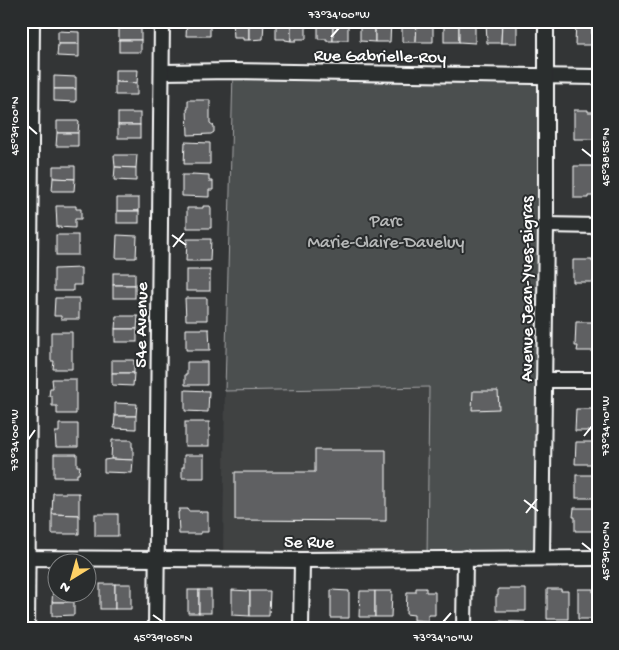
<svg xmlns="http://www.w3.org/2000/svg" width="619" height="650" font-family="'Gochi Hand',sans-serif">
  <style>
    .built { fill: #404243 }
    .green { fill: #4c4f50; stroke: #a6a7a8 }
    .building { fill: #5f6162; stroke: #fff }
    .lines { fill: none; stroke-linecap: round; stroke-linejoin: round }
    .street-casing { stroke: #fff; stroke-width: 18 }
    .street { stroke: #2a2d2e; stroke-width: 14 }
    .ticks { fill: none; stroke: #fff; stroke-width: 2 }
    .labels { text-anchor: middle; stroke-width: 4; stroke-linejoin: round; paint-order: stroke }
    .street-label { font-size: 18px; fill: #fff; stroke: #2a2d2e }
    .park-label { font-size: 18px; fill: #b7b9b9; stroke: #2a2d2e }
    .neatline { fill: none; stroke: #fff; stroke-width: 2 }
    .ticks-label { font-size: 12px; text-anchor: middle; fill: #fff }
  </style>
  <rect width="100%" height="100%" fill="#333536"/>
  <filter id="ink" filterUnits="userSpaceOnUse"><feTurbulence type="fractalNoise" baseFrequency=".02" numOctaves="2"/><feDisplacementMap in="SourceGraphic" scale="10" xChannelSelector="R" yChannelSelector="G"/><feConvolveMatrix kernelMatrix="1 2 1 2 8 2 1 2 1" color-interpolation-filters="sRGB"/></filter>
  <g filter="url(#ink)">
    <polygon class="built" points="429,387 427,559 223,559 225,391"/>
    <polygon class="green" points="233,71 546,77 542,558 427,559 429,387 225,391"/>
    <g class="building">
      <polygon points="187,21 210,21 210,36 186,36"/>
      <polygon points="233,21 249,21 249,40 243,40 243,38 234,38"/>
      <polygon points="249,21 264,21 263,39 249,40"/>
      <polygon points="276,21 291,21 291,41 285,40 285,39 276,39"/>
      <polygon points="291,21 306,21 306,39 296,39 296,41 291,41"/>
      <polygon points="318,21 333,21 333,41 327,41 327,39 318,39"/>
      <polygon points="333,21 348,21 348,40 339,40 339,41 333,41"/>
      <polygon points="360,21 375,21 375,42 360,41"/>
      <polygon points="375,21 391,21 390,42 375,42"/>
      <polygon points="402,21 417,21 416,42 402,42"/>
      <polygon points="417,21 433,21 433,42 416,42"/>
      <rect x="444" y="21" width="15" height="21"/>
      <polygon points="459,21 475,21 475,43 459,42"/>
      <polygon points="486,21 502,21 501,43 487,43"/>
      <polygon points="502,21 517,21 517,43 501,43"/>
      <polygon points="576,21 592,21 592,45 575,45"/>
      <rect x="592" y="21" width="6" height="24"/>
      <rect x="119" y="27" width="22" height="13"/>
      <polygon points="58,31 79,32 79,44 58,44"/>
      <rect x="119" y="40" width="22" height="12"/>
      <polygon points="58,44 79,44 79,57 57,56"/>
      <polygon points="115,70 138,70 137,83 115,82"/>
      <polygon points="54,76 76,77 76,89 54,89"/>
      <polygon points="115,82 137,83 137,95 115,95"/>
      <polygon points="54,89 76,89 76,102 54,101"/>
      <polygon points="188,100 210,100 210,123 214,126 214,132 211,134 188,135 187,109 188,109"/>
      <polygon points="574,110 588,110 588,112 596,112 596,139 574,139"/>
      <rect x="118" y="113" width="22" height="12"/>
      <polygon points="57,121 79,121 78,133 57,133"/>
      <rect x="118" y="125" width="22" height="13"/>
      <polygon points="57,133 78,133 78,146 56,146"/>
      <polygon points="185,142 210,143 210,164 184,164"/>
      <polygon points="114,155 137,155 136,168 115,167"/>
      <polygon points="53,166 75,166 75,179 53,178"/>
      <polygon points="574,166 595,166 595,196 588,196 588,198 574,198"/>
      <polygon points="115,167 136,168 136,181 114,180"/>
      <polygon points="192,174 209,175 209,181 213,181 213,190 209,190 209,197 182,196 182,175 192,175"/>
      <polygon points="53,178 75,179 74,191 52,191"/>
      <rect x="117" y="198" width="22" height="13"/>
      <polygon points="56,206 76,206 76,209 81,209 81,219 75,219 75,228 57,227"/>
      <polygon points="203,206 210,206 211,208 211,228 187,228 187,208 203,208"/>
      <rect x="117" y="211" width="22" height="12"/>
      <rect x="56" y="235" width="22" height="20"/>
      <polygon points="117,235 137,236 136,258 116,258"/>
      <polygon points="187,239 211,239 210,261 186,261"/>
      <polygon points="573,260 592,260 592,262 598,262 598,282 573,282"/>
      <polygon points="81,268 81,285 73,285 73,291 54,291 54,269"/>
      <rect x="186" y="270" width="24" height="21"/>
      <rect x="113" y="273" width="22" height="12"/>
      <rect x="113" y="285" width="22" height="13"/>
      <polygon points="55,298 79,298 79,319 61,319 61,316 54,316"/>
      <polygon points="185,298 207,298 207,320 186,320"/>
      <polygon points="116,316 138,316 137,329 115,329"/>
      <polygon points="576,322 598,322 598,351 577,351 578,346 575,346"/>
      <rect x="115" y="329" width="22" height="13"/>
      <polygon points="186,329 209,329 210,350 186,350"/>
      <polygon points="51,332 72,332 72,369 53,369 54,361 51,361"/>
      <rect x="112" y="360" width="22" height="13"/>
      <polygon points="187,362 207,362 207,385 185,385 185,374 187,374"/>
      <polygon points="112,373 134,373 133,386 112,385"/>
      <polygon points="52,379 76,379 76,414 57,414 57,406 52,406 52,396 49,396 50,388 53,388"/>
      <polygon points="185,390 209,391 208,412 185,411"/>
      <polygon points="473,391 498,391 499,409 472,410"/>
      <polygon points="115,403 137,404 136,416 115,416"/>
      <polygon points="576,409 598,409 598,431 575,431"/>
      <polygon points="115,416 136,416 136,429 114,428"/>
      <rect x="185" y="422" width="24" height="24"/>
      <polygon points="59,424 78,424 78,447 56,447 55,432 59,432"/>
      <polygon points="112,440 132,440 132,447 133,447 133,460 111,459"/>
      <polygon points="576,442 598,442 598,464 575,464"/>
      <polygon points="315,450 386,450 386,521 235,520 235,472 315,472"/>
      <polygon points="54,454 77,454 77,466 80,466 79,474 77,474 77,477 54,477"/>
      <polygon points="184,455 204,455 204,478 182,478 182,467 184,467"/>
      <polygon points="111,459 133,460 132,473 104,472 104,460"/>
      <rect x="576" y="475" width="22" height="23"/>
      <polygon points="53,493 79,493 79,515 52,514"/>
      <polygon points="574,508 598,508 598,531 575,531 575,517 573,517"/>
      <polygon points="179,509 188,509 188,511 200,511 200,512 208,512 208,532 201,532 201,534 179,534 178,512 179,512"/>
      <polygon points="52,514 79,515 79,534 52,534"/>
      <rect x="95" y="514" width="23" height="22"/>
      <rect x="100" y="584" width="15" height="25"/>
      <rect x="115" y="584" width="16" height="25"/>
      <polygon points="53,588 58,588 58,592 74,592 74,602 52,602"/>
      <polygon points="416,588 426,588 426,592 435,592 435,615 428,615 428,621 414,620 414,615 406,614 407,592 416,592"/>
      <polygon points="498,589 526,589 526,611 496,611 496,596 498,596"/>
      <polygon points="547,589 561,589 561,591 568,591 568,619 547,619"/>
      <polygon points="578,589 593,589 593,592 598,592 598,619 578,619"/>
      <rect x="188" y="590" width="11" height="23"/>
      <rect x="199" y="590" width="12" height="23"/>
      <polygon points="232,590 250,591 250,616 232,615"/>
      <polygon points="331,590 349,591 349,618 331,618"/>
      <polygon points="250,591 270,591 269,616 250,616"/>
      <polygon points="360,591 375,591 375,617 359,617"/>
      <polygon points="375,591 392,591 391,617 375,617"/>
      <polygon points="52,602 74,602 74,615 52,616"/>
      <polygon points="498,621 525,622 525,629 498,629"/>
    </g>
    <g class="lines">
      <defs>
        <g id="street">
          <polyline points="162,72 233,71 598,77"/>
          <polyline points="546,225 598,226"/>
          <polyline points="544,380 598,380"/>
          <polyline points="21,558 302,560 598,558"/>
          <polyline points="542,558 546,225 546,21"/>
          <polyline points="27,629 32,21"/>
          <polyline points="156,629 162,21"/>
          <polyline points="301,629 302,560"/>
          <polyline points="464,629 465,558"/>
        </g>
      </defs>
      <use href="#street" class="street-casing"/>
      <use href="#street" class="street"/>
    </g>
  </g>
  <path class="ticks" d="M331 37 339 28M28 126 37 134M582 149 592 157M172 235 186 245M173 247 184 233M584 436 592 426M28 440 35 430M524 500 538 511M526 513 537 499M582 543 592 551M153 615 163 622M443 622 451 613"/>
  <g class="labels">
    <g class="street-label">
      <text transform="translate(380 55) rotate(1)" y="6">Rue Gabrielle-Roy</text>
      <text transform="translate(526 289) rotate(-90)" y="6">Avenue Jean-Yves-Bigras</text>
      <text transform="translate(140 325) rotate(-89)" y="6">54e Avenue</text>
      <text x="309" y="547">5e Rue</text>
    </g>
    <g class="park-label">
      <text x="386" y="226">Parc<tspan x="386" dy="21">Marie-Claire-Daveluy</tspan></text>
    </g>
  </g>
  <rect width="619" height="650" fill="none" stroke="#2a2d2e" stroke-width="55"/>
  <g transform="translate(72 578) rotate(217)"><circle r="24" fill="#2a2d2e" stroke="#7f8182"/>
  <path d="M0-4L9 19L0 12L-9 19Z" fill="#ffd166"/>
  <text y="-8" font-size="14" font-weight="bold" text-anchor="middle" fill="#ffffff">N</text>
  </g>
  <rect x="28" y="28" width="564" height="594" class="neatline"/>
  <g class="ticks-label">
    <text x="339" y="18">73°34'00"W</text>
    <text transform="translate(14 126) rotate(-90)" y="4">45°39'00"N</text>
    <text transform="translate(605 157) rotate(-90)" y="4">45°38'55"N</text>
    <text transform="translate(605 426) rotate(-90)" y="4">73°34'10"W</text>
    <text transform="translate(14 440) rotate(-90)" y="4">73°34'00"W</text>
    <text transform="translate(605 551) rotate(-90)" y="4">45°39'00"N</text>
    <text x="163" y="641">45°39'05"N</text>
    <text x="443" y="641">73°34'10"W</text>
  </g>
</svg>
